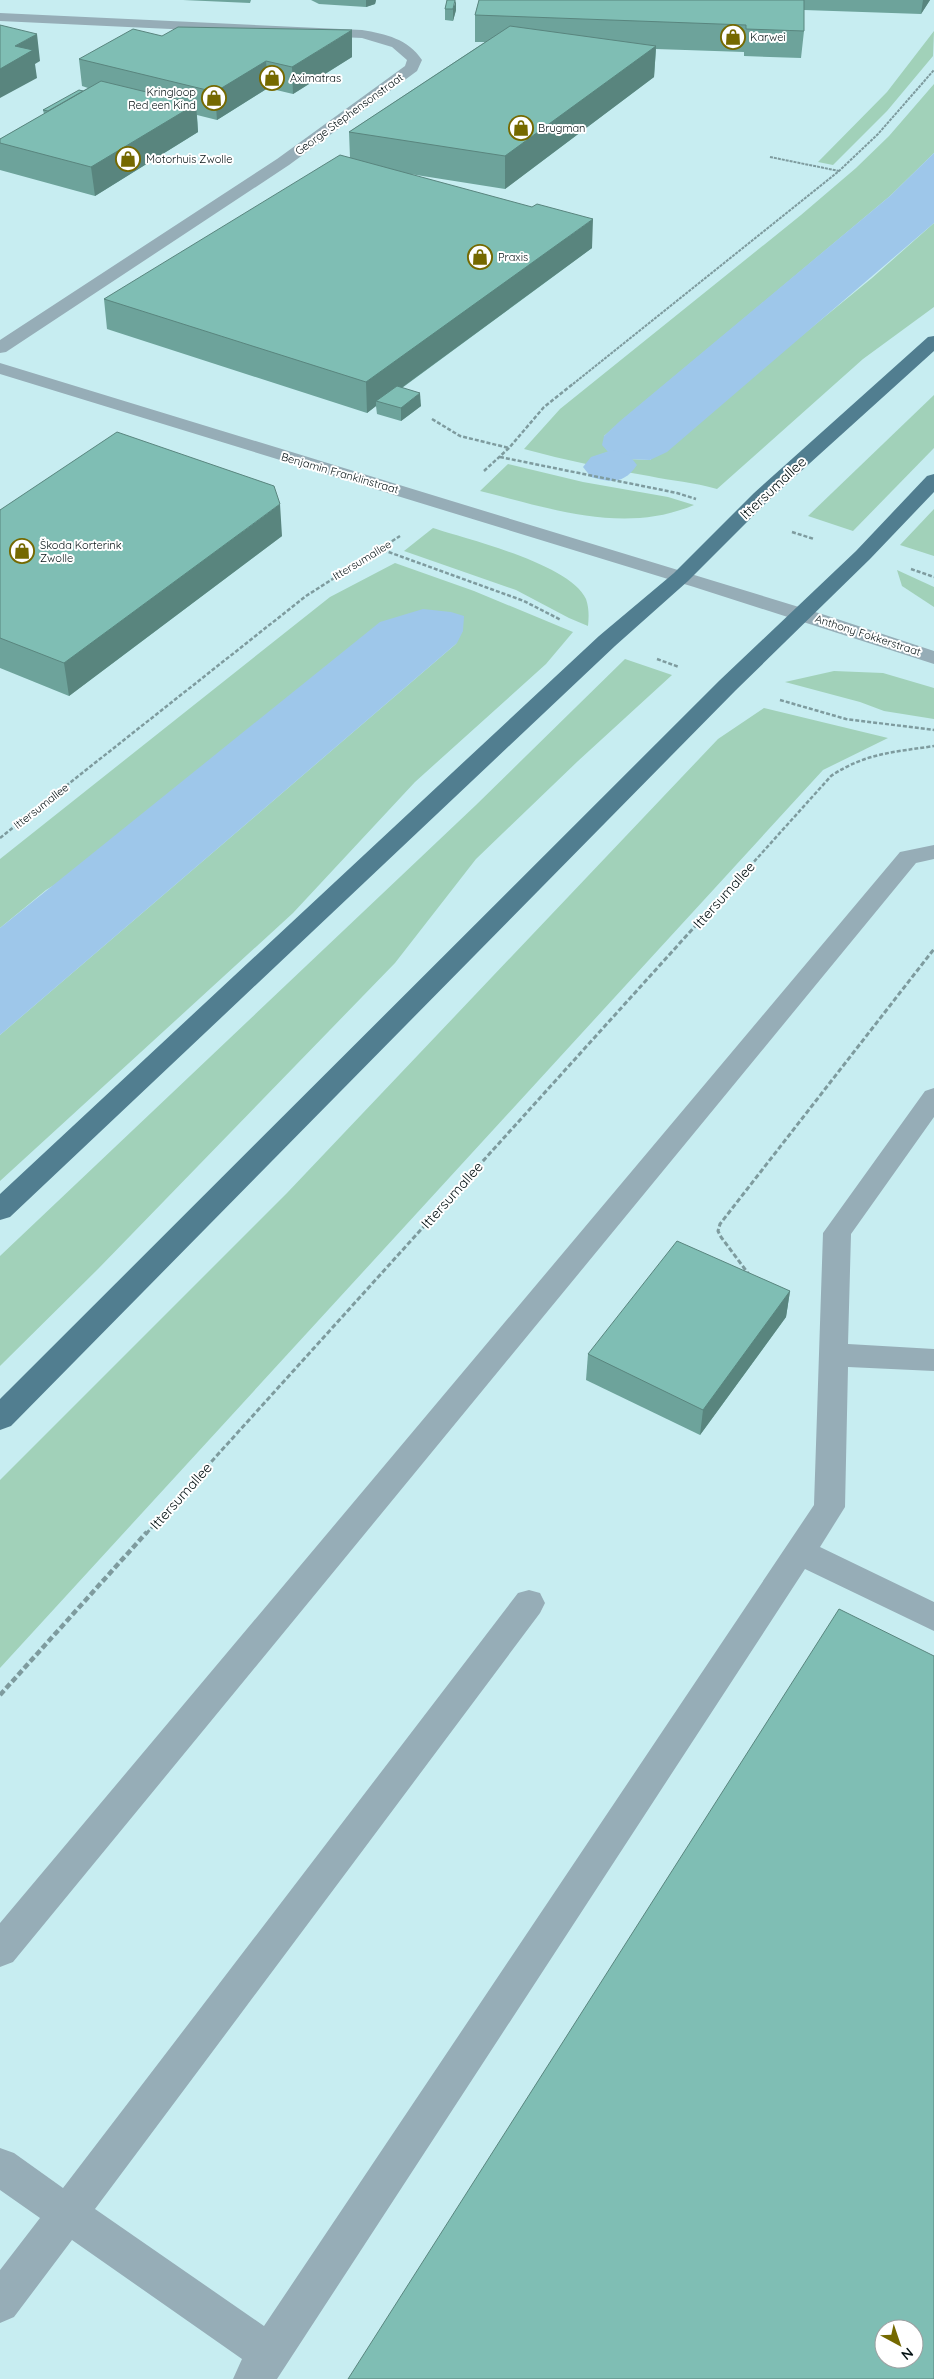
<svg xmlns="http://www.w3.org/2000/svg" width="934" height="2379" font-family="Quicksand,sans-serif">
  <style>
    .green { fill: #a1d1b9 }
    .water { fill: #9ec7ea }
    .lines { fill: none; stroke-linecap: round; stroke-linejoin: round }
    .canal { fill: #9ec7ea; fill-rule: evenodd }
    .path-far3 { stroke: #7e9b9e; stroke-width: 2; stroke-dasharray: 3 1; stroke-linecap: butt }
    .path-far2 { stroke: #7e9b9e; stroke-width: 2.5; stroke-dasharray: 4 2; stroke-linecap: butt }
    .path-far1 { stroke: #7e9b9e; stroke-width: 3; stroke-dasharray: 5 2.5; stroke-linecap: butt }
    .path { stroke: #7e9b9e; stroke-width: 4.5; stroke-dasharray: 6 3; stroke-linecap: butt }
    .minor { fill: #96adb7; fill-rule: evenodd }
    .major { fill: #517e90; fill-rule: evenodd }
    .wall { fill: #6da39b }
    .shaded-wall { fill: #59857e }
    .building { fill: #7fbeb4; stroke: #59857e; fill-rule: evenodd }
    .labels { text-anchor: middle; stroke-width: 4; stroke-linejoin: round; paint-order: stroke }
    .far-poi-label { font-size: 11px; fill: #051214; stroke: #fff; text-anchor: start }
    .far-street-label { font-size: 11px; fill: #051214; stroke: #fff }
    .street-label { font-size: 14px; fill: #051214; stroke: #fff }
  </style>
  <rect width="100%" height="100%" fill="#c7edf1"/>
  <g class="green">
    <polygon points="934,31 933,56 887,111 833,165 818,162 887,92"/>
    <path d="M934 84V153L890 196 604 436 628 459 650 460 872 278 934 223V307L863 359 717 489C694 482 672 481 649 476 607 469 565 460 524 449L560 409 801 215 856 168 889 136Z"/>
    <polygon points="934,395 934,448 853,531 808,516"/>
    <path d="M508 464 583 482 668 497 694 505C623 535 550 508 480 491Z"/>
    <polygon points="934,509 934,556 900,545"/>
    <path d="M433 528C470 540 570 564 586 599 589 608 589 616 588 626L569 618 516 590 404 551Z"/>
    <polygon points="395,563 474,591 573,632 546,664 415,782 293,913 0,1181 0,1035 457,643 46,890 0,928 0,859 330,597"/>
    <polygon points="897,570 934,587 934,607 902,586"/>
    <polygon points="625,659 672,675 578,761 476,859 395,963 98,1269 0,1366 0,1256 476,805"/>
    <polygon points="834,671 883,673 934,688 934,719 884,711 860,702 785,682"/>
    <polygon points="764,708 888,738 823,770 0,1668 0,1480 287,1193 718,739"/>
  </g>
  <g class="water">
    <polygon points="934,153 934,223 667,452 650,460 628,459 619,467 603,462 609,453 602,445 604,436 620,421 890,196"/>
    <polygon points="423,609 451,612 464,616 463,631 457,643 0,1035 0,928 380,622"/>
  </g>
  <g class="lines">
    <path class="canal" d="M612 450 629 455 637 465C624 484 611 483 591 477L583 467 591 457Z"/>
    <g class="path-far3">
      <polyline points="770,157 839,171"/>
      <polyline points="573,384 839,171 878,134 934,70"/>
    </g>
    <g class="path-far2">
      <polyline points="432,419 460,436 509,448"/>
      <polyline points="500,457 677,493 696,499"/>
      <polyline points="484,471 509,448 544,407 574,383"/>
      <polyline points="792,532 814,539"/>
      <polyline points="383,550 524,601 561,620"/>
      <polyline points="911,569 934,577"/>
      <polyline points="657,659 679,667"/>
      <polyline points="780,700 846,719 934,730"/>
      <polyline points="0,838 306,596 400,536"/>
      <path d="M734 884 831 776C865 753 895 752 934 746"/>
    </g>
    <g class="path-far1">
      <polyline points="750,1276 721,1237 718,1231 720,1224 934,949"/>
      <polyline points="146,1534 735,882"/>
    </g>
    <polyline class="path" points="0,1695 147,1532"/>
    <g class="minor">
      <path d="M0 13 362 30C386 34 408 39 422 60L417 71 289 165 6 352 0 353V340L277 159 405 66 407 60 392 47 362 38 0 21Z"/>
      <polygon points="0,363 825,615 934,651 934,664 694,587 0,374"/>
      <polygon points="934,845 934,859 916,863 13,1962 0,1967 0,1923 900,852"/>
      <polygon points="934,1088 934,1117 851,1234 848,1344 934,1349 934,1371 848,1367 845,1507 820,1547 934,1602 934,1631 805,1569 277,2379 233,2379 242,2359 72,2240 14,2317 0,2323 0,2270 40,2218 0,2190 0,2148 14,2153 63,2188 518,1593 529,1590 540,1593 545,1603 540,1613 95,2209 264,2326 814,1505 823,1233 925,1091"/>
    </g>
    <g class="major">
      <polygon points="934,336 934,351 768,501 688,581 615,646 10,1217 0,1220 0,1194 599,636 674,573 754,493 928,337"/>
      <polygon points="934,474 934,492 870,559 736,690 11,1426 0,1430 0,1399 720,680 856,551 927,476"/>
    </g>
  </g>
  <g class="wall">
    <polygon points="183,0 251,0 250,3"/>
    <polygon points="311,0 376,0 375,4 366,7 319,4"/>
    <polygon points="447,0 456,10 453,21 445,20 445,9"/>
    <polygon points="479,0 930,0 921,14 804,10 804,31 801,58 744,56 744,52 656,49 654,77 505,189 410,174 592,248 402,388 421,406 401,421 377,414 376,406 367,413 107,329 104,299 350,158 349,132 485,42 475,42 475,15"/>
    <polygon points="162,36 352,57 293,94 268,88 217,120 197,115 198,132 95,196 0,170 0,139 44,114 43,110 88,88 82,86 79,59"/>
    <polygon points="0,510 282,536 69,696 0,668"/>
    <polygon points="790,1291 786,1317 700,1435 586,1380 588,1354"/>
  </g>
  <g class="shaded-wall">
    <polygon points="366,0 376,0 375,4 366,7"/>
    <polygon points="456,0 456,10 453,21 453,9"/>
    <polygon points="923,0 930,0 921,14"/>
    <polygon points="352,30 352,57 293,94 292,67"/>
    <polygon points="37,34 40,61 35,64 37,78 0,98 0,69 15,46"/>
    <polygon points="656,46 654,77 505,189 505,156"/>
    <polygon points="266,61 268,88 217,120 215,92"/>
    <polygon points="196,104 198,132 95,196 91,167"/>
    <polygon points="593,219 592,248 382,402 376,401 376,406 367,413 366,382"/>
    <polygon points="420,393 421,406 401,421 401,408"/>
    <polygon points="280,504 282,536 69,696 64,663"/>
    <polygon points="790,1291 786,1317 700,1435 703,1410"/>
  </g>
  <g class="building">
    <polygon points="447,0 455,0 453,9 445,9"/>
    <polygon points="479,0 804,0 804,31 746,29 746,25 475,15"/>
    <polygon points="0,25 37,34 15,46 33,50 0,69"/>
    <polygon points="510,26 656,46 505,156 349,132"/>
    <polygon points="178,27 352,30 292,67 266,61 215,92 79,59 133,29 162,36"/>
    <polygon points="101,81 196,104 91,167 0,143 0,139"/>
    <polygon points="79,90 83,91 48,111 43,110"/>
    <polygon points="340,155 532,207 537,204 593,219 366,382 104,299"/>
    <polygon points="397,386 420,393 401,408 376,401"/>
    <polygon points="117,432 274,486 280,504 64,663 0,638 0,510"/>
    <polygon points="677,1241 790,1291 703,1410 588,1354"/>
    <path d="M839 1609 934 1656V2379H348ZM884 2329H914V2359H884Z"/>
  </g>
  <defs>
    <symbol id="shop-ring" viewBox="-11 -11 22 22"><circle r="9.5" fill="#fff" stroke="#756900" stroke-width="1.5"/><path d="M-5-2.5h2.3a2.7 3.5 0 0 1 5.4 0H5L5.5 6h-11ZM-1.5-2.5h3a1.5 2.3 0 0 0-3 0Z" fill="#756900"/></symbol>
  </defs>
  <g fill-rule="evenodd">
    <use href="#shop-ring" x="719" y="23" width="28" height="28"/>
    <use href="#shop-ring" x="258" y="64" width="28" height="28"/>
    <use href="#shop-ring" x="200" y="84" width="28" height="28"/>
    <use href="#shop-ring" x="507" y="114" width="28" height="28"/>
    <use href="#shop-ring" x="114" y="145" width="28" height="28"/>
    <use href="#shop-ring" x="466" y="243" width="28" height="28"/>
    <use href="#shop-ring" x="8" y="537" width="28" height="28"/>
  </g>
  <g class="labels">
    <g class="far-poi-label">
      <text x="750" y="41">Karwei</text>
      <text x="290" y="82">Aximatras</text>
      <text x="196" y="96" text-anchor="end">Kringloop<tspan x="196" dy="13">Red een Kind</tspan></text>
      <text x="538" y="132">Brugman</text>
      <text x="146" y="163">Motorhuis Zwolle</text>
      <text x="498" y="261">Praxis</text>
      <text x="40" y="549">Škoda Korterink<tspan x="40" dy="13">Zwolle</tspan></text>
    </g>
    <g class="far-street-label">
      <text transform="translate(349 114) rotate(-36)" y="4">George Stephensonstraat</text>
      <text transform="translate(340 473) rotate(16)" y="4">Benjamin Franklinstraat</text>
      <text transform="translate(362 560) rotate(-31)" y="4">Ittersumallee</text>
      <text transform="translate(868 635) rotate(18)" y="4">Anthony Fokkerstraat</text>
      <text transform="translate(41 806) rotate(-38)" y="4">Ittersumallee</text>
    </g>
    <g class="street-label">
      <text transform="translate(773 488) rotate(-43)" y="5">Ittersumallee</text>
      <text transform="translate(724 895) rotate(-48)" y="5">Ittersumallee</text>
      <text transform="translate(452 1195) rotate(-48)" y="5">Ittersumallee</text>
      <text transform="translate(181 1496) rotate(-48)" y="5">Ittersumallee</text>
    </g>
  </g>
  <g transform="translate(899 2344) rotate(140)"><circle r="24" fill="#ffffff" stroke="#9ba0a1"/>
  <path d="M0-4L9 19L0 12L-9 19Z" fill="#756900"/>
  <text y="-8" font-size="14" font-weight="bold" text-anchor="middle" fill="#051214">N</text>
  </g>
</svg>
